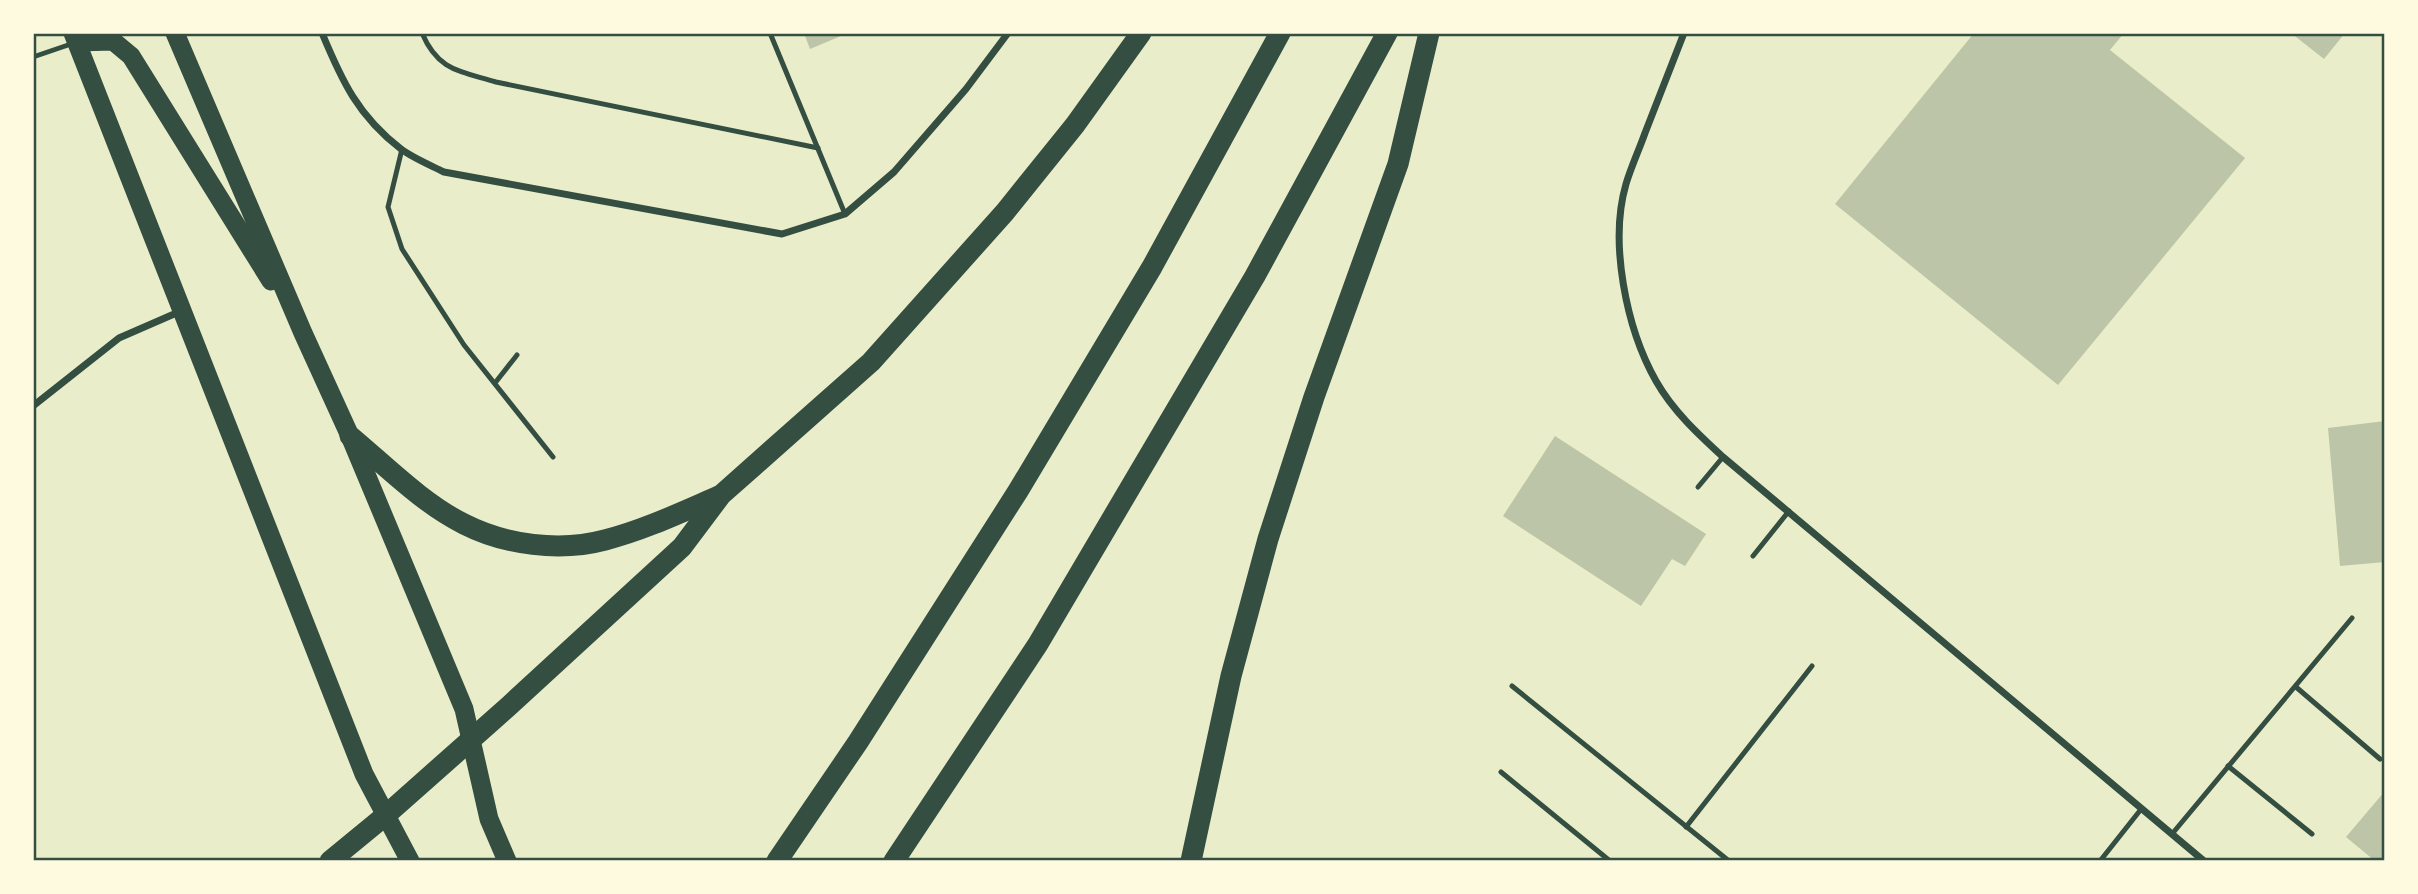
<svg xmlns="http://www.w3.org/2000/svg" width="2418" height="894" font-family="Raleway,sans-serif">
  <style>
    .building { fill: #bcc5a7 }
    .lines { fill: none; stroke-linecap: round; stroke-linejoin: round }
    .service { stroke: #344e41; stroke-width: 5 }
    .minor { stroke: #344e41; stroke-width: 7 }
    .trunk { stroke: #344e41; stroke-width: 19 }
    .motorway { stroke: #344e41; stroke-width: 21 }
    .neatline { fill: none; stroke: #344e41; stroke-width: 2.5 }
  </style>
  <rect width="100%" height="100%" fill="#e9edc9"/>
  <g class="building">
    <polygon points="804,33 848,33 810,49"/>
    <polygon points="1974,33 2124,33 2110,50 2245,158 2058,385 1835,204"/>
    <polygon points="2291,33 2345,33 2324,59"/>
    <polygon points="2385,421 2385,562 2340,566 2328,428"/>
    <polygon points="1555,436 1706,534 1685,566 1672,559 1641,606 1503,516"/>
    <polygon points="2385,791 2385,861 2375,861 2346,837"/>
  </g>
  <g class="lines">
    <g class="service">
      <path d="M422 33C438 71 460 71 496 82L818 148"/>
      <polyline points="770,33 845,214"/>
      <polyline points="33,57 74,43"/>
      <polyline points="402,149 388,207 402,249 464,345 553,457"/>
      <polyline points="495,383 517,355"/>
      <polyline points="1698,487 1723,457"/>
      <polyline points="1753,556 1789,511"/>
      <polyline points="1512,686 1729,861"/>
      <polyline points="2296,687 2380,759"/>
      <polyline points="2228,766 2312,834"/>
      <polyline points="1501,772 1610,861"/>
      <polyline points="1686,827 1812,666"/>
      <polyline points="2172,834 2352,618"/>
      <polyline points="2100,861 2142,808"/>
    </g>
    <g class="minor">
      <path d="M322 33C342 81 358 116 401 149 413 158 430 165 444 172L782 234 845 214 894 172 966 89 1008 33"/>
      <path d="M1684 33C1671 67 1658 100 1645 133 1639 150 1631 167 1626 184 1609 242 1626 328 1656 381 1673 411 1698 434 1723 457L2204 861"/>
      <polyline points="33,406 119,338 181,311"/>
    </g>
    <g class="trunk">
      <polyline points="73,33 364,774 410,861"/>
      <polyline points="175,33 303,333 350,436 464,709 489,819 507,861"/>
      <polyline points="77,42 113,41 131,56 271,281"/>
    </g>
    <g class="motorway">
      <path d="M350 436C386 466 422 503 464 524 505 545 560 552 605 540 644 530 682 512 719 496"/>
      <polyline points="330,861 386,815 510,705 682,547 721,495 871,362 1005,212 1075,125 1141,33"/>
      <polyline points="777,861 858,742 1018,491 1152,267 1280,33"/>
      <polyline points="894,861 1038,644 1255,276 1387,33"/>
      <polyline points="1191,861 1231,676 1268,539 1314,397 1398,164 1429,33"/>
    </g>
  </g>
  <rect width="2418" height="894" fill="none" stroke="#fefae0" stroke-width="70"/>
  <rect x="35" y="35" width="2348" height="824" class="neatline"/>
</svg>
